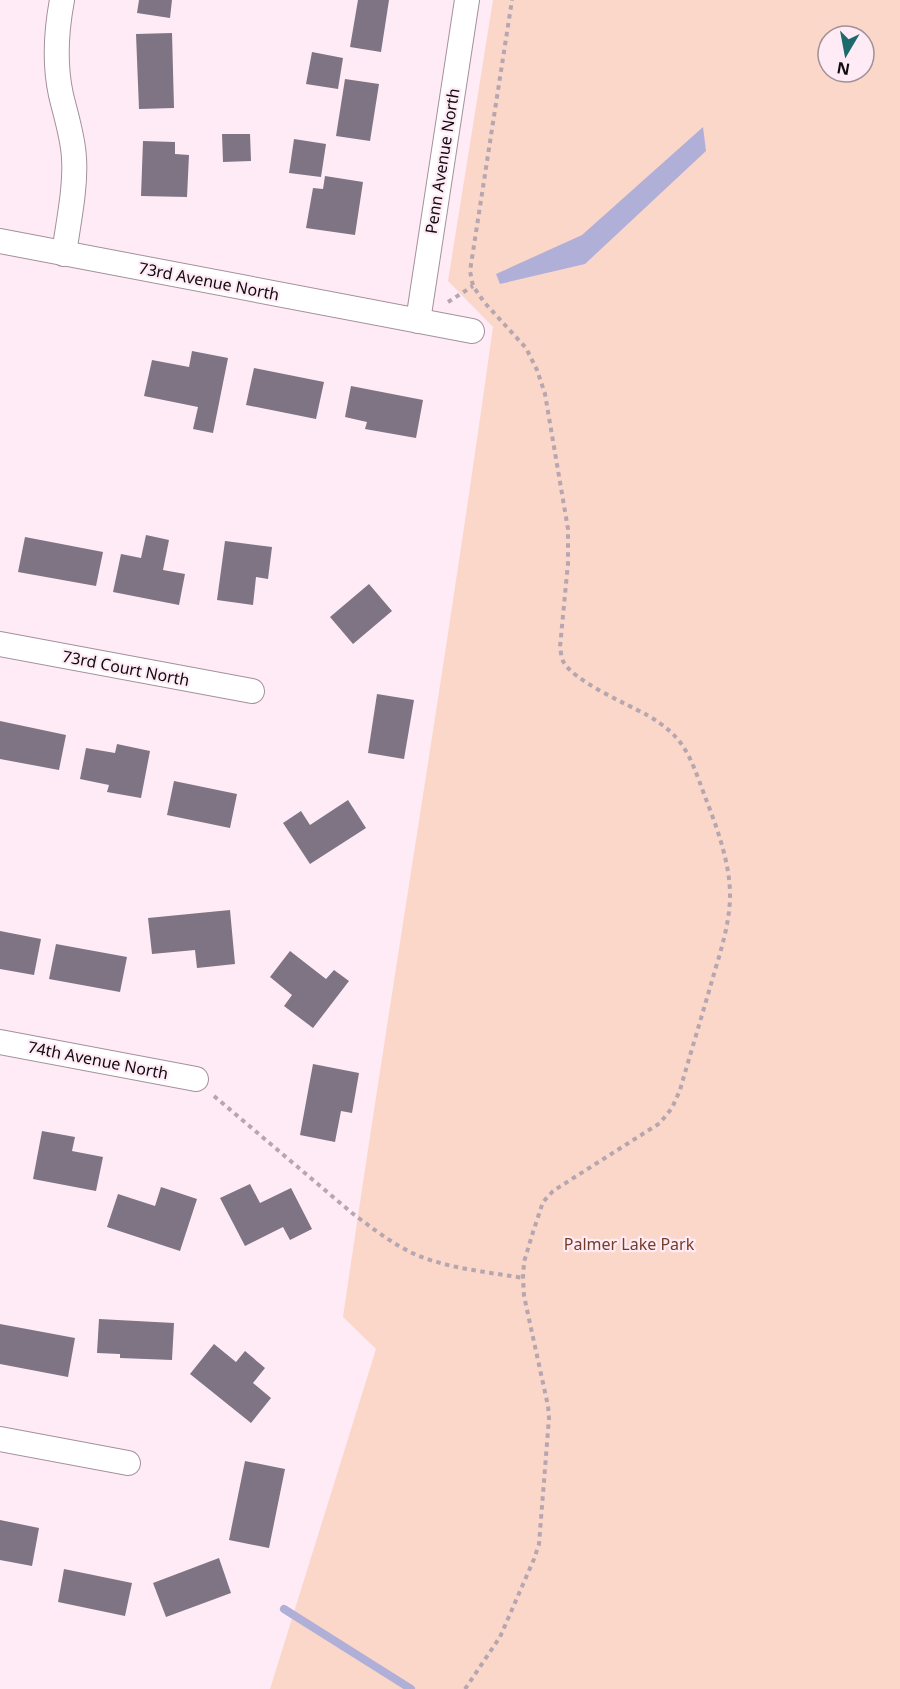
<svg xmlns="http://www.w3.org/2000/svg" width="900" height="1689" font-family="'Noto Sans',sans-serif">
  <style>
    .green { fill: #fbd7ca; fill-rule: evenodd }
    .water { fill: #b0afd8 }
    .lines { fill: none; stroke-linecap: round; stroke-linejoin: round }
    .stream { stroke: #b0afd8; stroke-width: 8 }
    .building { fill: #7e7483 }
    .street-casing { stroke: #a3919b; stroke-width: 26 }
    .path { stroke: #b6a6af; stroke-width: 4; stroke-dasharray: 4.5 4.5; stroke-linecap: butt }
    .street { stroke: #fff; stroke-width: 24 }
    .labels { text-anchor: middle; stroke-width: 4.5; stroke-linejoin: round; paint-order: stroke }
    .street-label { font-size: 16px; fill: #110b0e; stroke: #ffebf6 }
    .park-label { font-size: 16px; fill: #763c25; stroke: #ffebf6 }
  </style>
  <rect width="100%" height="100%" fill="#ffebf6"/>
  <path class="green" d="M493 0H900V1689H270L376 1349 343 1317C391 987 447 658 493 327L448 281ZM828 36H864V72H828Z"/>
  <polygon class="water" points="703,127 706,151 585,264 500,284 496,274 582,235"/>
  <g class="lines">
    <polyline class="stream" points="284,1609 411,1689"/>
  </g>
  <g class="building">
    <polygon points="139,0 172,0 170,18 137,13"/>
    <polygon points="358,0 389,0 381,52 350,47"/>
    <polygon points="172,33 174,108 139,109 136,34"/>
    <polygon points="312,52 343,58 338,89 306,84"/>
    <polygon points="345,79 379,84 370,141 336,136"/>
    <polygon points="222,134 250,134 251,161 223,162"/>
    <polygon points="294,139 326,144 321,177 289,173"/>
    <polygon points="143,141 175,142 175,154 189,155 187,197 141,196"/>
    <polygon points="325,176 363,182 355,235 306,228 313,188 323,189"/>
    <polygon points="192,351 228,358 213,433 193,429 198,407 144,396 152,360 189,367"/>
    <polygon points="254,368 324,382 316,419 246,405"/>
    <polygon points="351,386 423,400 416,438 365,429 367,422 345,417"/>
    <polygon points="146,535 169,540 163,570 185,574 179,605 113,592 121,554 141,558"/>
    <polygon points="25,537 103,552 96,586 18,572"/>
    <polygon points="225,541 272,547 268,579 256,577 253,605 217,600"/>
    <polygon points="369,584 392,611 353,644 330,617"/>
    <polygon points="377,694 414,700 404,759 368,753"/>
    <polygon points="0,721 66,735 59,770 0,759"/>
    <polygon points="117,744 150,751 141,798 107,792 109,785 80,779 86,748 115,753"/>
    <polygon points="174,781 237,794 230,828 167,815"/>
    <polygon points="348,800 366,828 310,864 283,823 301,811 310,825"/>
    <polygon points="230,910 235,964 197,968 195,950 152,954 148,918"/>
    <polygon points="0,931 41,939 34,975 0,969"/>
    <polygon points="56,944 127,957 120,992 49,979"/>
    <polygon points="290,951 326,979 334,970 349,981 313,1028 284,1006 292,995 270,977"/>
    <polygon points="313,1064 359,1073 352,1113 341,1111 335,1142 300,1135"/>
    <polygon points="42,1131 75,1137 72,1151 103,1157 96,1191 33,1179"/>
    <polygon points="250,1184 260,1203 291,1188 312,1229 290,1240 283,1227 245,1246 220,1198"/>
    <polygon points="161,1187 197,1199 180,1251 107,1227 118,1194 155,1206"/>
    <polygon points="99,1319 174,1323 172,1360 120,1358 120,1354 97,1353"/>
    <polygon points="0,1324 75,1338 68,1377 0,1364"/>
    <polygon points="214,1344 236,1362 245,1351 265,1368 253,1383 271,1398 251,1423 190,1374"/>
    <polygon points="245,1461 285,1469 269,1548 229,1540"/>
    <polygon points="0,1520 39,1528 32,1566 0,1560"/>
    <polygon points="219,1558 231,1593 166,1617 153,1583"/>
    <polygon points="64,1569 132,1583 125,1616 58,1602"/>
  </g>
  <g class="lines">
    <defs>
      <g id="street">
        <path d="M62 0C56 32 54 63 61 95 66 116 73 137 74 158 76 188 68 224 64 254"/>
        <polyline points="0,241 472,331"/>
        <polyline points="418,321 467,0"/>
        <polyline points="0,644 252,691"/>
        <polyline points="0,1042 196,1079"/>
        <polyline points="0,1439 128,1463"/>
      </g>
    </defs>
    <use href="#street" class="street-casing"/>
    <g class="path">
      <polyline points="448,302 473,286"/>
      <path d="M214 1096 352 1213C372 1228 395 1246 419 1256 452 1269 488 1272 523 1278"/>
      <path d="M465 1689 500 1637 534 1559 539 1544 549 1418 548 1406 524 1296 523 1278 524 1262 533 1232 543 1202 553 1191 660 1123 672 1108 680 1090C690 1055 701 1019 711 984 719 956 730 925 730 895 730 862 716 825 704 794 690 756 684 736 647 715 627 704 573 681 563 661 561 657 561 651 560 647L568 563V529L545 394 537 370 526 348 484 302 473 286 470 271 512 0"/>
    </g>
    <use href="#street" class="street"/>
  </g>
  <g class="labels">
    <g class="street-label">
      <text transform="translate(442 161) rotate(-81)" y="6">Penn Avenue North</text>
      <text transform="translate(209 281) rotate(11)" y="6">73rd Avenue North</text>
      <text transform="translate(126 668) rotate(11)" y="6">73rd Court North</text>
      <text transform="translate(98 1060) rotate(11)" y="6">74th Avenue North</text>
    </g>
    <g class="park-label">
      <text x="629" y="1250">Palmer Lake Park</text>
    </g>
  </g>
  <g transform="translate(846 54) rotate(190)"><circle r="28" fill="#ffebf6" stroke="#a09199" stroke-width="1.5"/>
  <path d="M0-4.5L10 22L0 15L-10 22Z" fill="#1d6a6c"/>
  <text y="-9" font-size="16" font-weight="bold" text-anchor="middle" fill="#110b0e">N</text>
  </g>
</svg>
